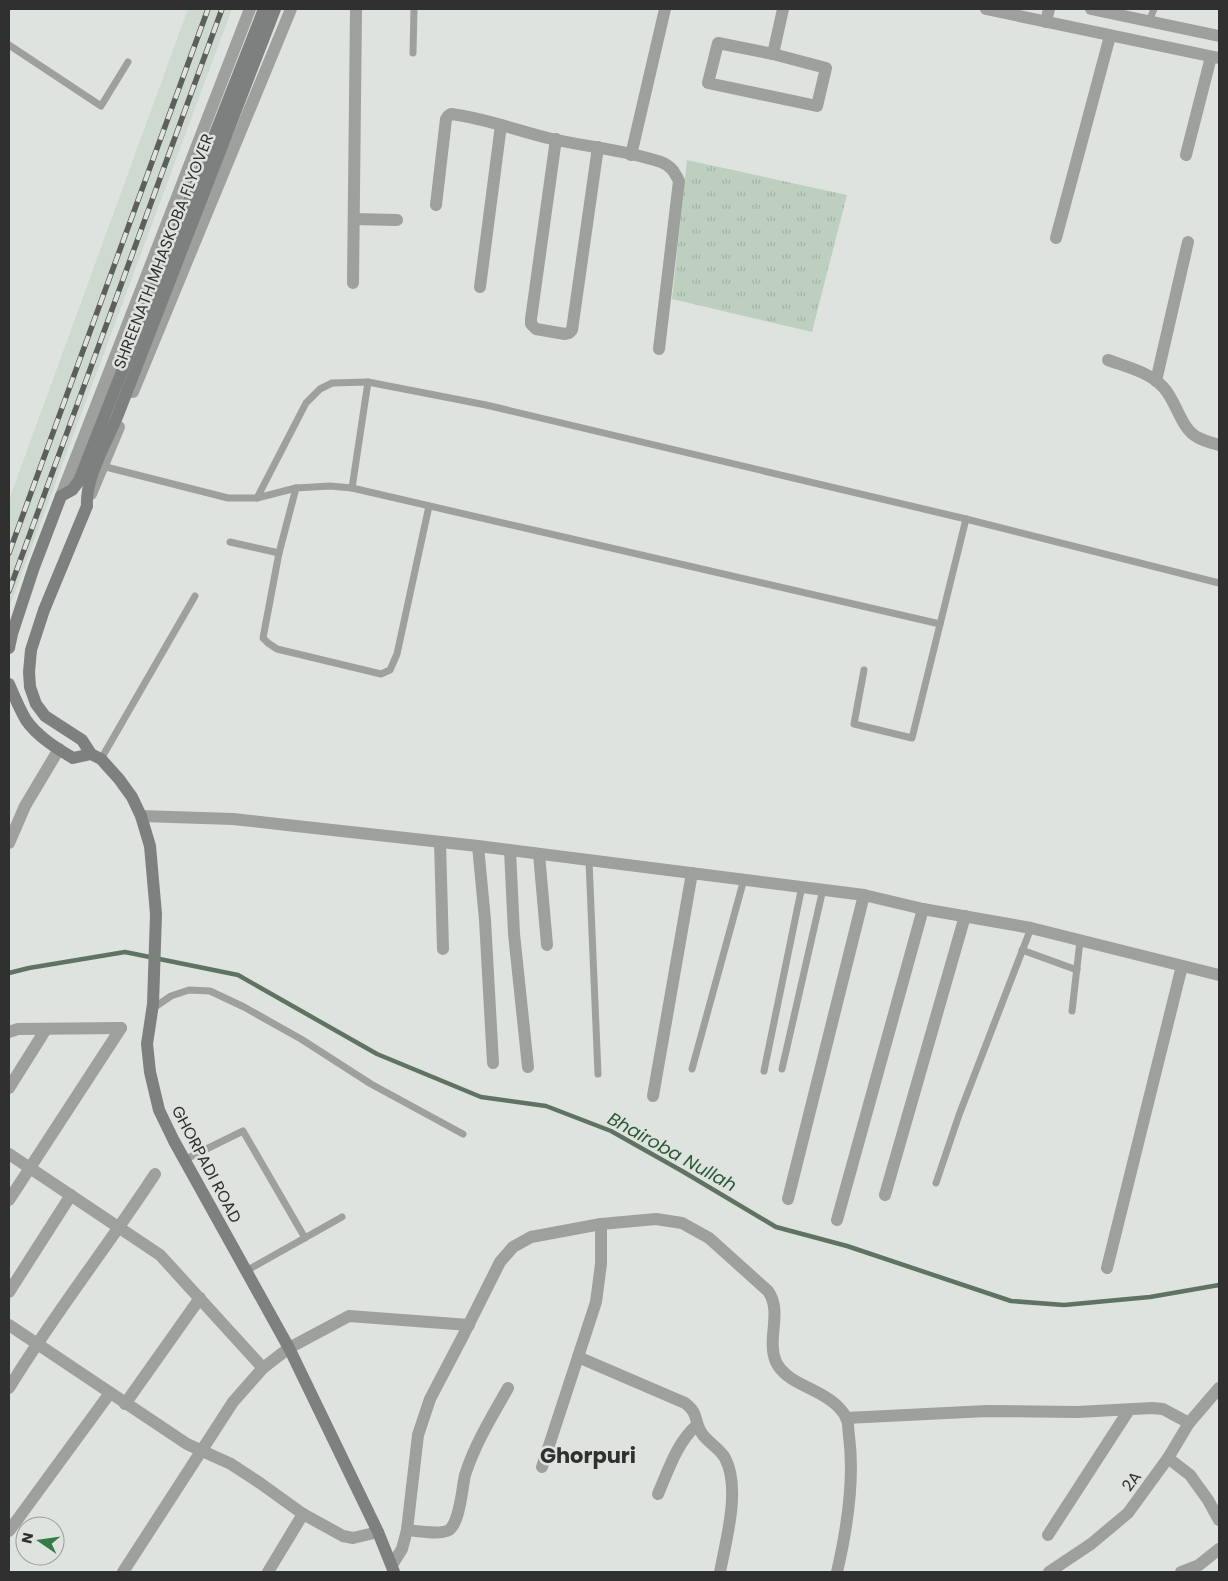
<svg xmlns="http://www.w3.org/2000/svg" width="1228" height="1581" font-family="Poppins,sans-serif">
  <style>
    .built { fill: #ced9d0 }
    .park { fill: url(#park-tufts) }
    .lines { fill: none; stroke-linecap: round; stroke-linejoin: round }
    .stream { stroke: #5f7363; stroke-width: 4.5 }
    .service { stroke: #9ea09e; stroke-width: 7 }
    .minor { stroke: #9ea09e; stroke-width: 12 }
    .tertiary { stroke: #9ea09e; stroke-width: 12 }
    .secondary { stroke: #7d807e; stroke-width: 12 }
    .rail-casing { stroke: #5d5f5d; stroke-width: 5.5 }
    .rail { stroke: #dfe3df; stroke-width: 4; stroke-dasharray: 11; stroke-linecap: butt }
    .labels { text-anchor: middle; stroke-width: 5; stroke-linejoin: round; paint-order: stroke }
    .street-label { font-size: 16px; fill: #2f302f; stroke: #dfe3df }
    .water-label { font-size: 18px; font-style: italic; fill: #2a5936; stroke: #dfe3df }
    .district-label { font-size: 21px; font-weight: bold; fill: #2f302f; stroke: #dfe3df }
  </style>
  <defs>
    <pattern id="park-tufts" width="24" height="20" patternUnits="userSpaceOnUse" patternTransform="scale(1.25)"><rect width="24" height="20" fill="#bdd0c0"/><path d="M3 7l-1-3M5 7V3M7 7l1-3M15 17l-1-3M17 17v-4M19 17l1-3" fill="none" stroke="#a3b3a5"/></pattern>
  </defs>
  <rect width="100%" height="100%" fill="#dfe3df"/>
  <polygon class="built" points="188,9 232,9 9,608 9,500"/>
  <polygon class="park" points="687,160 847,195 812,332 672,299"/>
  <g class="lines">
    <polyline class="stream" points="9,973 29,968 125,952 238,975 377,1054 481,1097 546,1106 611,1131 682,1171 776,1227 847,1246 1011,1301 1064,1305 1150,1297 1219,1285"/>
    <g class="service">
      <polyline points="1149,21 1154,9"/>
      <polyline points="9,45 101,106 128,62"/>
      <polyline points="413,53 414,9"/>
      <polyline points="102,466 228,498 257,498 296,488 330,486 352,488 940,624"/>
      <polyline points="296,488 279,553 263,638 268,643 277,649 381,674 390,670 397,654 429,506"/>
      <polyline points="352,488 368,382"/>
      <polyline points="257,498 306,403 320,389 332,383 368,382 486,405 966,519 1219,583"/>
      <polyline points="230,542 279,553"/>
      <polyline points="864,670 854,724 912,738 966,519"/>
      <polyline points="101,759 195,596"/>
      <polyline points="589,861 598,1074"/>
      <polyline points="1022,950 1077,970"/>
      <polyline points="152,1009 171,996 189,990 210,991 244,1007 301,1039 371,1084 463,1134"/>
      <polyline points="1072,1011 1080,941"/>
      <polyline points="692,1069 744,879"/>
      <polyline points="782,1069 823,889"/>
      <polyline points="764,1071 802,886"/>
      <polyline points="184,1160 243,1131 305,1238"/>
      <polyline points="936,1183 959,1115 1031,928"/>
      <polyline points="246,1271 342,1217"/>
    </g>
    <g class="minor">
      <polyline points="1046,22 1049,9"/>
      <polygon points="718,43 773,54 826,68 817,106 708,83"/>
      <polyline points="773,54 783,9"/>
      <polyline points="556,139 531,319 531,324 536,329 565,334 569,333 572,330 598,147"/>
      <polyline points="631,155 665,9"/>
      <polyline points="1186,155 1211,57"/>
      <path d="M436 205 446 119 448 116 451 114C485 118 518 131 552 139 588 147 626 150 661 162 671 166 674 171 679 181L659 349"/>
      <polyline points="354,219 397,220"/>
      <polyline points="1056,238 1110,36"/>
      <polyline points="353,283 356,9"/>
      <polyline points="480,287 501,125"/>
      <path d="M1108 360C1127 367 1149 372 1163 387 1176 400 1181 429 1197 437 1204 441 1212 443 1219 445"/>
      <polyline points="1156,381 1188,242"/>
      <polyline points="141,816 233,819 287,825 478,846 864,895 923,909 1031,928 1219,975"/>
      <polyline points="440,842 443,949"/>
      <polyline points="9,843 25,806 59,749"/>
      <polyline points="478,846 485,920 493,1063"/>
      <polyline points="510,850 514,934 528,1067"/>
      <polyline points="539,854 547,945"/>
      <polyline points="9,1032 18,1029 121,1028"/>
      <polyline points="9,1088 46,1029"/>
      <polyline points="653,1096 692,873"/>
      <polyline points="9,1154 160,1255 263,1368"/>
      <polyline points="885,1195 965,916"/>
      <polyline points="788,1199 864,895"/>
      <polyline points="9,1200 121,1028"/>
      <polyline points="837,1220 923,909"/>
      <polyline points="1107,1268 1182,966"/>
      <polyline points="9,1292 71,1195"/>
      <polyline points="9,1325 187,1444 231,1464 260,1483 303,1514 343,1536 353,1538 378,1532"/>
      <path d="M578 1357 685 1403C700 1414 693 1422 703 1435 709 1443 720 1449 725 1458 741 1488 726 1540 720 1572"/>
      <path d="M9 1388C54 1314 108 1246 155 1174"/>
      <polyline points="125,1404 200,1298"/>
      <polyline points="846,1418 987,1411 1077,1412 1152,1408 1163,1409 1189,1423"/>
      <polyline points="1168,1458 1190,1475 1208,1500 1219,1520"/>
      <polyline points="542,1467 596,1302 601,1264 601,1224"/>
      <path d="M658 1494C668 1471 677 1442 697 1425"/>
      <path d="M407 1530C417 1531 441 1535 449 1530 460 1522 462 1488 465 1475 475 1444 492 1416 508 1388"/>
      <polyline points="9,1531 110,1393"/>
      <polyline points="1048,1535 1129,1410"/>
      <path d="M392 1565 402 1549 407 1530 418 1435 430 1399 463 1336 500 1262 513 1247 531 1237 601 1224 656 1219 682 1223 709 1238 768 1291C783 1312 766 1339 776 1362 787 1384 816 1387 834 1403 838 1406 844 1413 846 1417 849 1422 848 1431 849 1436 855 1481 847 1529 837 1572"/>
      <polyline points="123,1572 233,1402 263,1368 289,1348 349,1316 469,1325"/>
      <polyline points="268,1572 303,1514"/>
      <polyline points="1049,1572 1091,1544 1128,1513 1168,1458 1189,1423 1219,1388"/>
      <polyline points="1181,1572 1199,1565 1219,1549"/>
    </g>
    <g class="tertiary">
      <polyline points="986,9 1219,58"/>
      <polyline points="1091,9 1219,36"/>
      <polyline points="133,392 291,9"/>
      <polyline points="91,494 119,427"/>
      <polyline points="61,496 250,9"/>
    </g>
    <g class="secondary">
      <path d="M275 9 117 417C106 443 85 479 87 506L44 610 31 650 29 672 30 687 36 704 45 716 82 740 91 754 101 759 119 779 132 797 141 816 150 846 156 914 153 1004 147 1044 150 1072 159 1110 174 1141 289 1348 378 1532 394 1572"/>
      <polyline points="9,648 12,634 34,567 61,496 72,490 79,481 264,9"/>
      <path d="M9 684C14 696 19 708 26 720 37 736 56 748 73 758L91 754"/>
    </g>
    <defs>
      <g id="rail">
        <polyline points="9,553 208,9"/>
        <polyline points="9,591 222,9"/>
      </g>
    </defs>
    <use href="#rail" class="rail-casing"/>
    <use href="#rail" class="rail"/>
  </g>
  <g class="labels">
    <g class="street-label">
      <text transform="translate(163 251) rotate(-69)" y="6">SHREENATH MHASKOBA FLYOVER</text>
      <text transform="translate(207 1164) rotate(62)" y="6">GHORPADI ROAD</text>
      <text transform="translate(1131 1481) rotate(-54)" y="6">2A</text>
    </g>
    <g class="water-label">
      <text transform="translate(672 1152) rotate(29)" y="6">Bhairoba Nullah</text>
    </g>
    <g class="district-label">
      <text x="588" y="1463">Ghorpuri</text>
    </g>
  </g>
  <rect width="1228" height="1581" fill="none" stroke="#2f302f" stroke-width="20"/>
  <g transform="translate(40 1541) rotate(283)"><circle r="24" fill="#dfe3df" stroke="#999b99"/>
  <path d="M0-4L9 19L0 12L-9 19Z" fill="#337b47"/>
  <text y="-8" font-size="14" font-weight="bold" text-anchor="middle" fill="#2f302f">N</text>
  </g>
</svg>
